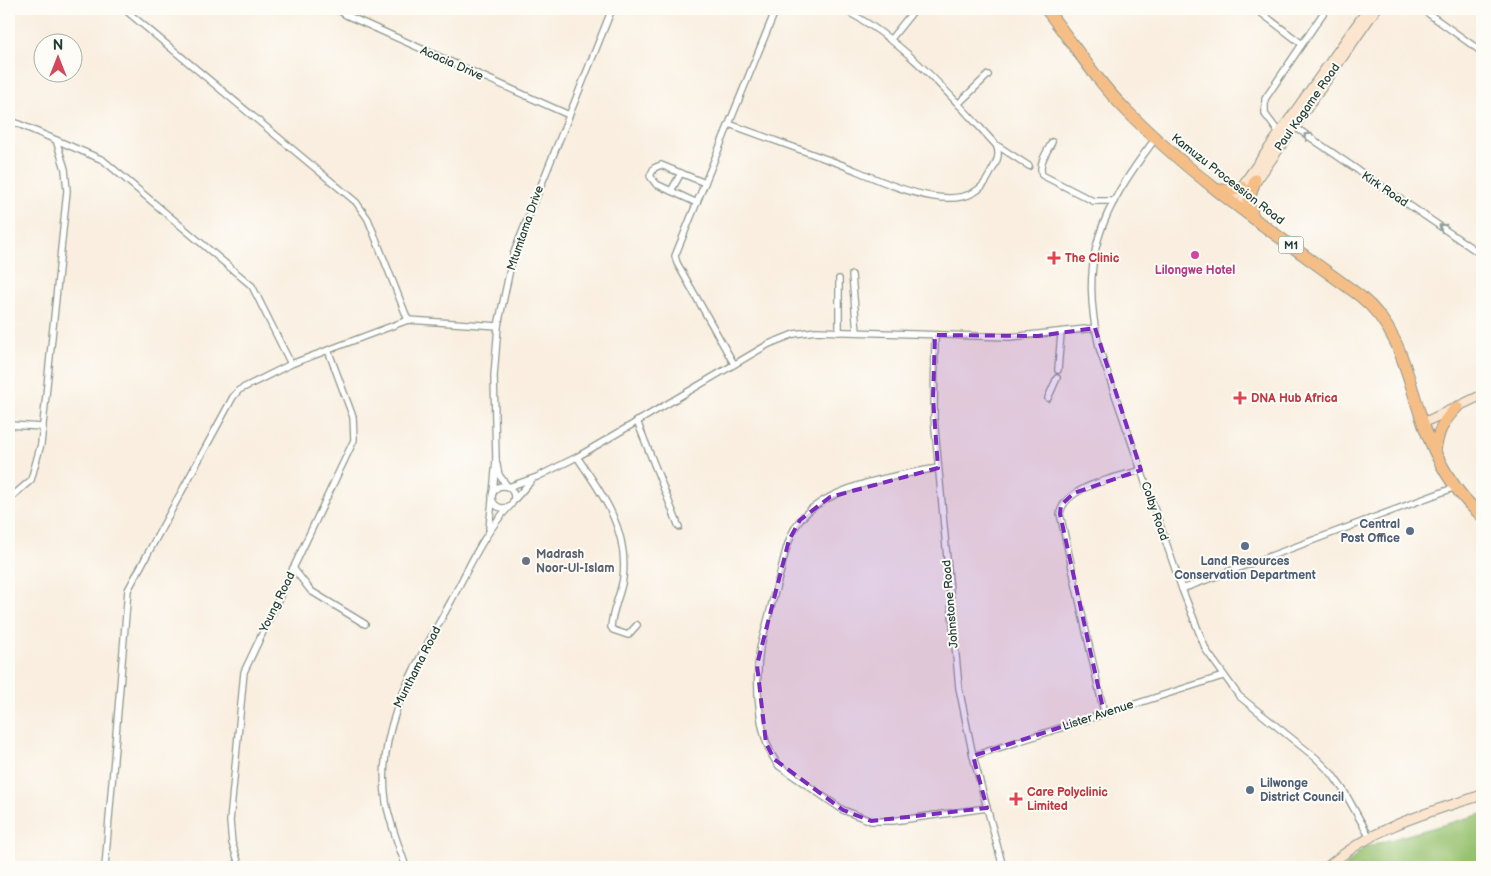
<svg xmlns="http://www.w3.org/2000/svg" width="1491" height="876" font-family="'Balsamiq Sans',sans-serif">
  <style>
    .green { fill: #96c16e; stroke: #5a7f51 }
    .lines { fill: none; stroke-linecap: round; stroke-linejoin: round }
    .street-casing { stroke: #8c968a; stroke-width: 8 }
    .secondary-casing { stroke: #8c968a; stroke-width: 11 }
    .highway-casing { stroke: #8c968a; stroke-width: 13 }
    .street { stroke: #fff; stroke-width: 5.5 }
    .secondary { stroke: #fbe5cf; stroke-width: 9 }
    .highway { stroke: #f6be87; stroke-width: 11 }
    .oneway { stroke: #8f9e9a }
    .marked { fill: #7b2cbf; fill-opacity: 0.2; stroke: #7b2cbf; stroke-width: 4; stroke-dasharray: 10 6; stroke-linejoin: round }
    .hotel-dot { fill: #d1479c; stroke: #fdfcf7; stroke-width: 2 }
    .health-dot { fill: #e0444e; stroke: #fdfcf7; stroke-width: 2 }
    .service-dot { fill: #5c6f8a; stroke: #fdfcf7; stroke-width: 2 }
    .worship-dot { fill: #6b7280; stroke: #fdfcf7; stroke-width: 2 }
    .labels { text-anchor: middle; stroke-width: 4; stroke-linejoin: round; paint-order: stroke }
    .shield { fill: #fdfcf7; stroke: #62766e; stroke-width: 1 }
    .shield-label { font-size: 11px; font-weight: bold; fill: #1f3d34 }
    .street-label { font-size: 12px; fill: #1f3d34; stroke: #fdfcf7 }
    .health-label { font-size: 12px; font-weight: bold; fill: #be3a42; stroke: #fdfcf7; text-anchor: start }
    .hotel-label { font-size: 12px; font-weight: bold; fill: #b23c85; stroke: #fdfcf7 }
    .service-label { font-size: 12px; font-weight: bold; fill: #4e5e75; stroke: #fdfcf7; text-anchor: end }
    .worship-label { font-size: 12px; font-weight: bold; fill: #5b616d; stroke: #fdfcf7; text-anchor: start }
  </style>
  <rect width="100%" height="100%" fill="#fdfcf7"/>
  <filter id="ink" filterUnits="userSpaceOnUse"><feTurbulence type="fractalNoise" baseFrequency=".02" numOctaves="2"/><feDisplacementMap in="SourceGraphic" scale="10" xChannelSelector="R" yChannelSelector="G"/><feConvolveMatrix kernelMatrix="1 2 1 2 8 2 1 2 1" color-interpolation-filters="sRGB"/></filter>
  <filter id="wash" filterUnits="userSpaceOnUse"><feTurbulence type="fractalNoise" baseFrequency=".0096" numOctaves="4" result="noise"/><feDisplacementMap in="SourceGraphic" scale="20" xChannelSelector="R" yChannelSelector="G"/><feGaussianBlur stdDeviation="1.12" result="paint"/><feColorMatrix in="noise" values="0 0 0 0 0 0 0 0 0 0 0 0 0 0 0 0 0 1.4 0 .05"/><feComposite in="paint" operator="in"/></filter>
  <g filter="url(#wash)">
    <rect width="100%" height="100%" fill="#f9eedf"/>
    <polygon class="green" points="1482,814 1482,867 1344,867 1364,847"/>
  </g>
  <g filter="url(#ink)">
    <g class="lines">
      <defs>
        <g id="street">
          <polyline points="124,9 356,202 368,219 408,320"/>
          <polyline points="337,9 346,15 569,115"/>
          <polyline points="1256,9 1302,44"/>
          <polyline points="1422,9 1482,52"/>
          <polyline points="890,40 915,9"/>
          <polyline points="958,104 988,75"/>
          <polyline points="9,120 103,160 252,286 291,364"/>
          <path d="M729 124C766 137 803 151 840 164 875 177 965 226 989 176 994 166 1002 156 996 145 952 97 901 37 842 9"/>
          <polyline points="1292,125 1482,255"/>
          <polyline points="1280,134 1265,114 1265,99 1326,9"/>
          <path d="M1155 139C1100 212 1078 258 1100 351L1182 589 1206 650 1239 696 1316 758 1332 774 1344 791 1369 836"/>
          <path d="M1052 142C1047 152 1038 163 1042 175L1093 201H1114"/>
          <polyline points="998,146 1029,166"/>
          <polyline points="671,191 681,173"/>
          <polyline points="697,203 656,184 650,176 654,168 661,165 705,183"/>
          <polyline points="852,275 857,332"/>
          <polyline points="839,332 839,279"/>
          <polyline points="935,335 934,418 959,688 973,756 1003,867"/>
          <polyline points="734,364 677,263 675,256 776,9"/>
          <polyline points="1058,370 1061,333"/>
          <polyline points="1048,398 1057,378"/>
          <polyline points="637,421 679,527"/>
          <polyline points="9,425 43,427"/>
          <path d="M577 457C602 493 629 530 623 578 621 594 612 610 611 627L613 630 628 635 637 625"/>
          <polyline points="496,460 499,475 508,487 537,477 577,457 769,344 794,334 816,331 1010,337 1095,328"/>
          <path d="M938 468C896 475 819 487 796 526 787 541 784 558 780 574 773 598 767 623 760 648 755 681 757 739 779 766L843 810 871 821H893L987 808"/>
          <circle cx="503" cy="497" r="11"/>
          <polyline points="493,493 496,460 494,376 498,326 513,255 612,9"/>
          <polyline points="9,499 31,480 41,444 67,191 65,169 56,140"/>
          <polyline points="514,500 531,481"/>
          <polyline points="489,528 492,501"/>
          <polyline points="293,568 311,591 365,624"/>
          <polyline points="1182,589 1456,487"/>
          <path d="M1104 713 1060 514C1064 486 1117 478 1141 470"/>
          <polyline points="973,756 1223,676"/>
          <polyline points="105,867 128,590 233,397 239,390 291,364 408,320 498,326"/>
          <polyline points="240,867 232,843 230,821 244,672 354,440 353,417 328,350"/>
          <path d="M406 867C399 846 390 824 386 802 375 726 416 666 450 603 468 570 483 533 510 506"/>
        </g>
        <g id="secondary">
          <polyline points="1232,200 1368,9"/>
          <polyline points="1239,206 1376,9"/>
          <polyline points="1423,423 1482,395"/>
          <path d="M1327 867C1375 826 1424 814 1482 795"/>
        </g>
        <g id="highway">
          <path d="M1046 9C1072 42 1096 80 1126 110 1196 181 1280 237 1360 296 1401 329 1407 377 1423 423 1435 457 1454 492 1482 516"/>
          <polyline points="1218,190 1234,190 1242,187"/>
          <polyline points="1253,216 1248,203 1255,180"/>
          <path d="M1435 451C1438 431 1443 421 1457 407"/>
        </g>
      </defs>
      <use href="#street" class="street-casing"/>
      <use href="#secondary" class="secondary-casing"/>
      <use href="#highway" class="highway-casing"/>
      <use href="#street" class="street"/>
      <use href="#secondary" class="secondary"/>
      <use href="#highway" class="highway"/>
    </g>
    <defs><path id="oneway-chevron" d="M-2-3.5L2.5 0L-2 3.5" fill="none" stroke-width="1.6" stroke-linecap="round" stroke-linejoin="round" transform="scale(1.25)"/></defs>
    <g class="oneway">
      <use href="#oneway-chevron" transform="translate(1307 136) rotate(-146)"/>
      <use href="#oneway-chevron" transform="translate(1442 227) rotate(-146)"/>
    </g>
  </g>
  <path class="marked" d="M1095 328 1141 470 1074 493 1061 505 1060 514 1104 713 973 756 987 808 871 821 843 810 774 759 766 743 757 665 789 540 800 520 830 497 938 468 933 398 935 335 1038 336Z"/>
  <circle class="hotel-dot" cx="1195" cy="255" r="5"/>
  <g class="health-dot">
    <path d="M1051.5 250.5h5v5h5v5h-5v5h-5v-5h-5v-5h5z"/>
    <path d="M1237.5 390.5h5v5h5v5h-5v5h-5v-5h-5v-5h5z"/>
    <path d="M1013.5 791.5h5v5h5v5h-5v5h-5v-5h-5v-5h5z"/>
  </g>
  <g class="service-dot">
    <circle cx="1410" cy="531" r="5"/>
    <circle cx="1245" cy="546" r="5"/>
    <circle cx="1250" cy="790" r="5"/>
  </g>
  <circle class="worship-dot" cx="526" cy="561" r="5"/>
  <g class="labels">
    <rect class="shield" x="1278.5" y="236.5" width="25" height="17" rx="4"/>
    <g class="shield-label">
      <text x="1291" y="249">M1</text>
    </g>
    <g class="street-label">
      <text transform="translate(452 63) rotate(24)" y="4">Acacia Drive</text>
      <text transform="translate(1307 107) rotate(-55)" y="4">Paul Kagame Road</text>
      <text transform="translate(1228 179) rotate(38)" y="4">Kamuzu Procession Road</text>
      <text transform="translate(1385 189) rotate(34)" y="4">Kirk Road</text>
      <text transform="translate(525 228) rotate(-71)" y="4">Mtumtama Drive</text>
      <text transform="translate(1155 511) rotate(71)" y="4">Colby Road</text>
      <text transform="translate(277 602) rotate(-64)" y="4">Young Road</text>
      <text transform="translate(950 604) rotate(-95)" y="4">Johnstone Road</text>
      <text transform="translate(417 667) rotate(-63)" y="4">Munthama Road</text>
      <text transform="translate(1098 715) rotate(-18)" y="4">Lister Avenue</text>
    </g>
    <g class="health-label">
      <text x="1065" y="262">The Clinic</text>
      <text x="1251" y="402">DNA Hub Africa</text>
      <text x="1027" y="796">Care Polyclinic<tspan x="1027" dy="14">Limited</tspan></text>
    </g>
    <g class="hotel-label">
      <text x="1195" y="274">Lilongwe Hotel</text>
    </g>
    <g class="service-label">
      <text x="1400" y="528">Central<tspan x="1400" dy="14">Post Office</tspan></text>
      <text x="1245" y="565" text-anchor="middle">Land Resources<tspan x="1245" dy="14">Conservation Department</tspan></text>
      <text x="1260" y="787" text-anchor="start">Lilwonge<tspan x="1260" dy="14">District Council</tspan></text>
    </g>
    <g class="worship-label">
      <text x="536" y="558">Madrash<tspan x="536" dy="14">Noor-Ul-Islam</tspan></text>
    </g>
  </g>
  <rect width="1491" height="876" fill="none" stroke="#fdfcf7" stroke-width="30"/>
  <g transform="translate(58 58)"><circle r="24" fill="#fdfcf7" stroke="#a4b0a9"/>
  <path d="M0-4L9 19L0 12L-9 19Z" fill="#d1495b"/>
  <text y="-8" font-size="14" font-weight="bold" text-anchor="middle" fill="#1f3d34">N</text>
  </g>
</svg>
